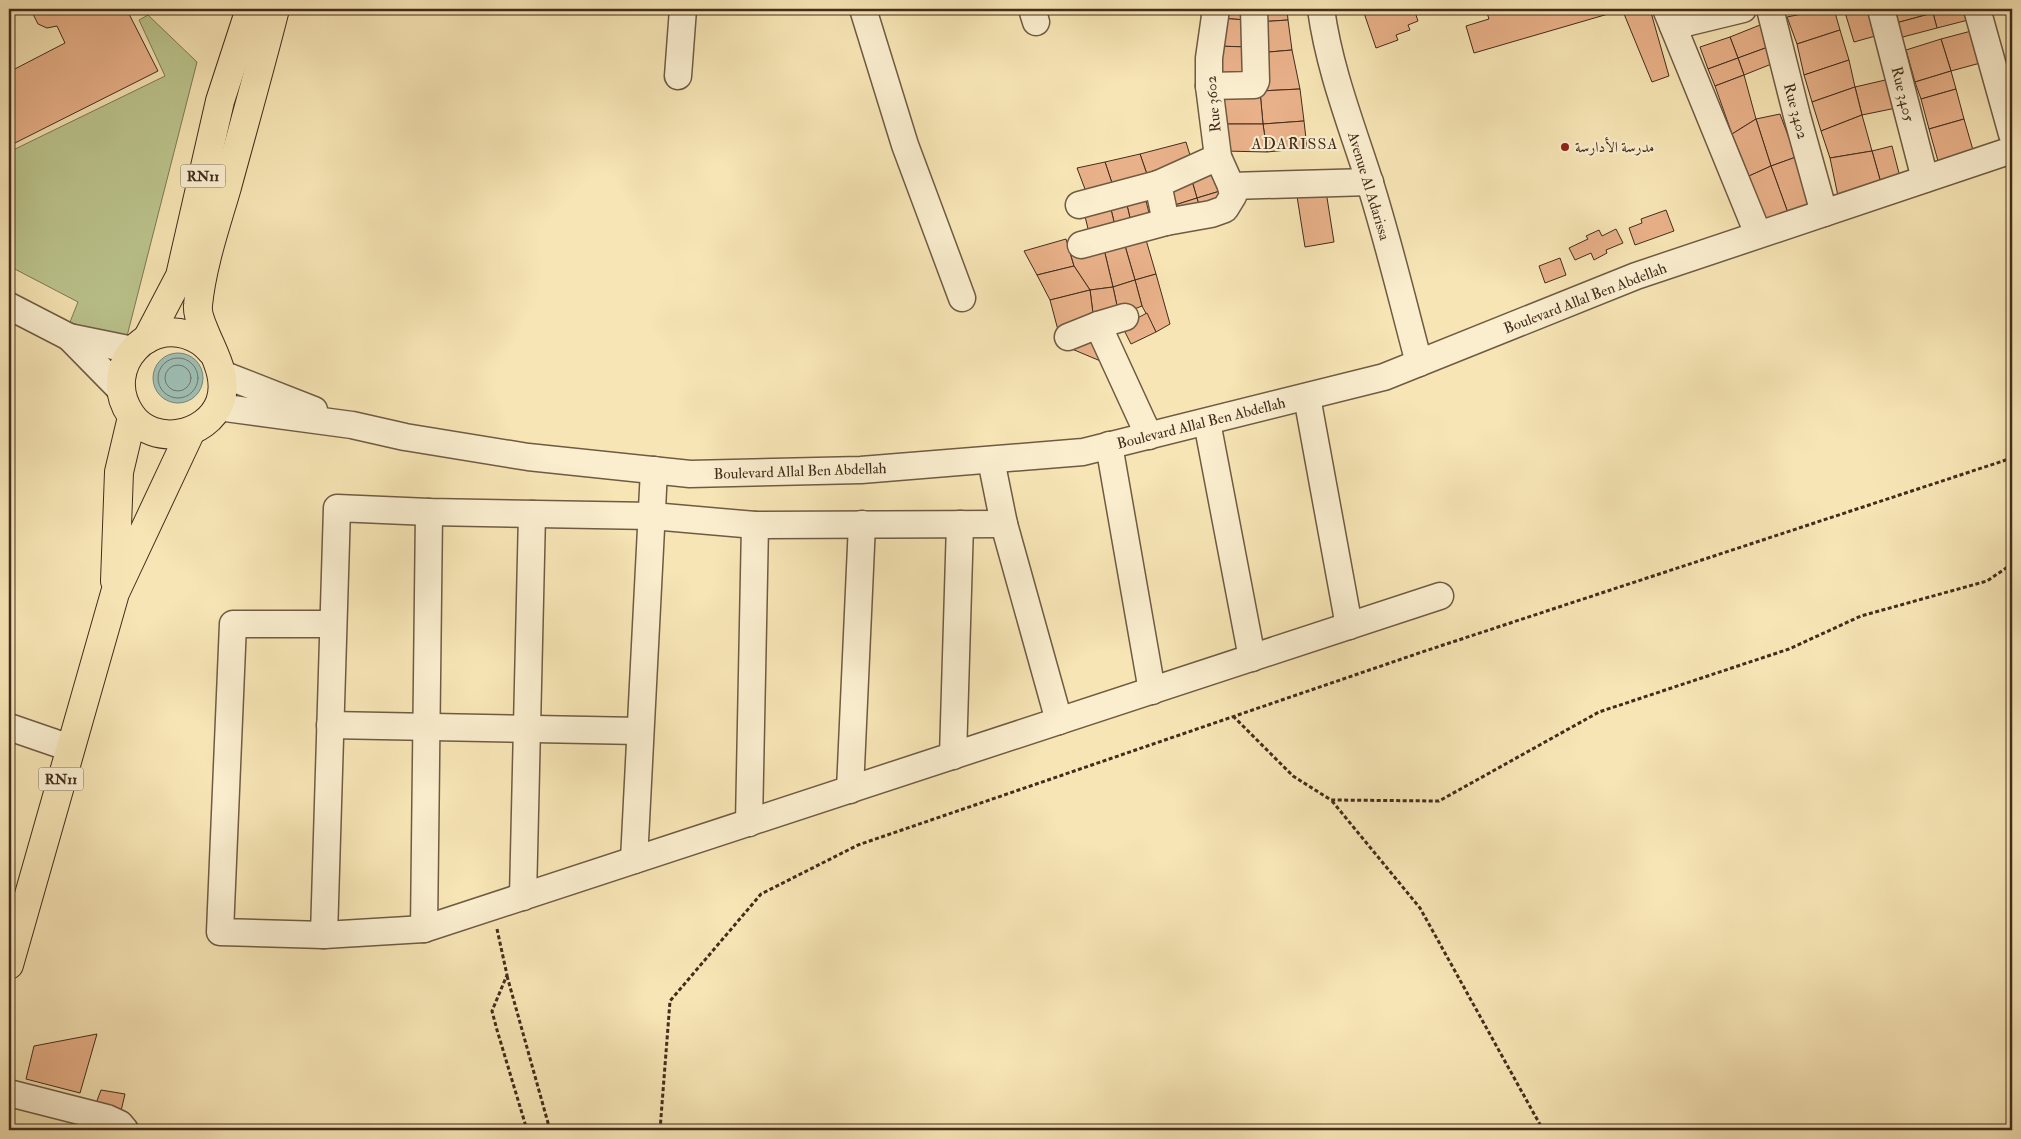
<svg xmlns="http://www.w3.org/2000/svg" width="2021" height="1139" font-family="'IM FELL Double Pica',Amiri,serif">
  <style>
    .green { fill: #bcc58e; stroke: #7f7956 }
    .water { fill: #9ebeb3; stroke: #798477 }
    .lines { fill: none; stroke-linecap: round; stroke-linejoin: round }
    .shore { stroke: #707668; stroke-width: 1 }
    .building { fill: #e9b189; stroke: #422d1d }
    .minor-casing { stroke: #6f5b43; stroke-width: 29 }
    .major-casing { stroke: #422d1d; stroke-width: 30 }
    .path { stroke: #422d1d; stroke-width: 3; stroke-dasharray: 4 2.5; stroke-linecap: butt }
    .minor { stroke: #faeecf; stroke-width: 26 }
    .major { stroke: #f7e5b5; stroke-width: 28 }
    .poi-dot { fill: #8f2418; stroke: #faeecf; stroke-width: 2 }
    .labels { text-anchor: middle; stroke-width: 4; stroke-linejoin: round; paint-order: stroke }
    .shield { fill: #faeecf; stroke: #796752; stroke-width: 1 }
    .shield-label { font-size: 14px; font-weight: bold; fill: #422d1d }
    .street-label { font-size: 15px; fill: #422d1d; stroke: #faeecf }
    .poi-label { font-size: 15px; fill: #422d1d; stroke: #faeecf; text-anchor: start }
    .neighbourhood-label { font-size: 16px; letter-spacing: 1px; fill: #422d1d; stroke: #faeecf }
  </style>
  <rect width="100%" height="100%" fill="#f7e5b5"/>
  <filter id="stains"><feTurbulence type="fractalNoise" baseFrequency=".004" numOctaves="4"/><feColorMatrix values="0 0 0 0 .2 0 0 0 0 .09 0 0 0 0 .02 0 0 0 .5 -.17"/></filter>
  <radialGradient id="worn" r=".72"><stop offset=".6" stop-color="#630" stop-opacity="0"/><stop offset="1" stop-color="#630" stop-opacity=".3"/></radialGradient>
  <polygon class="green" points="148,15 197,62 125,344 70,322 78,302 9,266 9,152 165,76 139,20"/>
  <circle class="water" cx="178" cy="378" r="25"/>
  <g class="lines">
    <g class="shore">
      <circle cx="178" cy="378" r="20"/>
      <circle cx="178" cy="378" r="13"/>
    </g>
  </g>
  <g class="building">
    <polygon points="33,9 135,9 128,12 158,71 9,146 9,72 65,43 57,26 47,28 38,24 33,14"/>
    <polygon points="1219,9 1247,9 1247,20 1218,18"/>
    <polygon points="1258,9 1287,9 1288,20 1258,22"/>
    <polygon points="1377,9 1414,9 1418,21 1408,25 1410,30 1396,35 1398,40 1376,48 1364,13"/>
    <polygon points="1500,9 1614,9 1615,12 1474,53 1466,26 1489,19 1487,13"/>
    <polygon points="1622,9 1650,9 1669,76 1652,82"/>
    <polygon points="1826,9 1834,9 1840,30 1797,44 1787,17"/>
    <polygon points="1844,9 1872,9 1879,35 1854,42"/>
    <polygon points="1892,9 1932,9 1933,13 1896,23"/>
    <polygon points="1951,9 1970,9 1972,19 1937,28 1933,13"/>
    <polygon points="1933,13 1937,28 1899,38 1896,23"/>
    <polygon points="1218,18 1247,20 1249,47 1215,46"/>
    <polygon points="1288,20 1292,50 1257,53 1258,22"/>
    <polygon points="1760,25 1768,47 1738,58 1730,37"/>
    <polygon points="1840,30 1849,60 1804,75 1797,44"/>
    <polygon points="1975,30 1984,62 1951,71 1941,39"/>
    <polygon points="1730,37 1738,58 1708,69 1700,47"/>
    <polygon points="1941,39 1951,71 1915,82 1906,50"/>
    <polygon points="1215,46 1249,47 1251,80 1213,79"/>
    <polygon points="1768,47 1774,63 1744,75 1738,58"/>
    <polygon points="1292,50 1300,89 1260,91 1257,53"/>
    <polygon points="1738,58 1744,75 1715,86 1708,69"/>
    <polygon points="1849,60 1855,87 1812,102 1804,75"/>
    <polygon points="1951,71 1956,89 1921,99 1915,82"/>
    <polygon points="1744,75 1756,119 1732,134 1715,86"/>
    <polygon points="1894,78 1901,107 1862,115 1855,87"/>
    <polygon points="1855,87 1862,115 1821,131 1812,102"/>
    <polygon points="1300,89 1304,121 1263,124 1260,91"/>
    <polygon points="1956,89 1964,119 1929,129 1921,99"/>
    <polygon points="1260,91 1263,124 1218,124 1215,92"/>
    <polygon points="1780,114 1796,157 1771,166 1756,119"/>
    <polygon points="1862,115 1872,151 1830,158 1821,131"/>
    <polygon points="1756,119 1771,166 1749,176 1732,134"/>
    <polygon points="1964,119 1973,150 1938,161 1929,129"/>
    <polygon points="1304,121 1307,148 1267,152 1263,124"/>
    <polygon points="1218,124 1263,124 1267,152 1223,151"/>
    <polygon points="1186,142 1193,165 1150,183 1140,154"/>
    <polygon points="1892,146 1900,177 1881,183 1872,151"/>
    <polygon points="1872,151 1881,183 1838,196 1830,158"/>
    <polygon points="1140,154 1150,183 1115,192 1105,162"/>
    <polygon points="1796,157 1809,204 1788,213 1771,166"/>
    <polygon points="1105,162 1115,192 1088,197 1077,168"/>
    <polygon points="1771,166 1788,213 1766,221 1749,176"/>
    <polygon points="1215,174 1220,191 1197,198 1192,181"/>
    <polygon points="1192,181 1197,198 1175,205 1170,188"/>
    <polygon points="1325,185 1334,242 1305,247 1296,190"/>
    <polygon points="1220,191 1225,205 1201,212 1197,198"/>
    <polygon points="1144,193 1151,221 1132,226 1125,197"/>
    <polygon points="1125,197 1132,226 1116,230 1109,201"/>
    <polygon points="1197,198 1201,212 1179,219 1175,205"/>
    <polygon points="1109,201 1116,230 1090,237 1083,208"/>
    <polygon points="1666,210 1674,231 1635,245 1629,228 1642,223 1641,219"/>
    <polygon points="1616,229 1623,243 1606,250 1607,253 1594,260 1591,253 1575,260 1569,248 1588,239 1586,236 1599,230 1602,236"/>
    <polygon points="1144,233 1156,274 1135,280 1123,239"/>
    <polygon points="1066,239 1074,266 1037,275 1024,251"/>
    <polygon points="1123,239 1135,280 1113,287 1103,245"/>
    <polygon points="1103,245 1113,287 1090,290 1074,266 1070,252"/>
    <polygon points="1560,258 1566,275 1545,283 1539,266"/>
    <polygon points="1074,266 1090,290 1050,300 1037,275"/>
    <polygon points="1156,274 1170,324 1156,332 1142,306 1135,280"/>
    <polygon points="1135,280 1142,306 1119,315 1113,287"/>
    <polygon points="1113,287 1119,315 1094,321 1090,290"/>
    <polygon points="1090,290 1094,321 1058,330 1050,300"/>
    <polygon points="1147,313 1156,332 1131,344 1122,326"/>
    <polygon points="1097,333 1110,365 1060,344"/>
    <polygon points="97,1034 80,1093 26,1079 34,1046"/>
    <polygon points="101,1090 125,1094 121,1111 95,1106"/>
  </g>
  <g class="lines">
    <defs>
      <g id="minor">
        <polyline points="863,9 905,145 962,298"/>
        <polyline points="1032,9 1036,22"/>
        <path d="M1321 9C1329 68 1351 124 1369 180 1388 240 1403 303 1419 363"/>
        <polyline points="1666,9 1758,234"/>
        <polyline points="1770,9 1797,116 1824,213"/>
        <polyline points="1881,9 1925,179"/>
        <polyline points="1977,9 2012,134"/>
        <polyline points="1673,26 1743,9"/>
        <polyline points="678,76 683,9"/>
        <polyline points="1209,86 1254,85 1256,81 1254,9"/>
        <polyline points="1231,186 1370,182"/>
        <polyline points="1079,205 1158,184 1218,157"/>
        <polyline points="1166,222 1211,214 1225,209 1233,196 1231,186 1218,157 1209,86 1209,58 1216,9"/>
        <polyline points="1081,245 1166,222 1158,184"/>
        <polyline points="9,306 69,337 133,350"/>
        <polyline points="1098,325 1149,436"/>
        <polyline points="69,337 120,389"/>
        <polyline points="1068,337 1098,325 1125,317"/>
        <polyline points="222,374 314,410"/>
        <polyline points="1307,397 1349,626"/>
        <polyline points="215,411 218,407 352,425 405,437 528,457 690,474 861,470 1083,452 1384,377 1636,276 2012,150"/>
        <polyline points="1207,422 1252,658"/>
        <polyline points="1109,445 1152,691"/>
        <polyline points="991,460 1004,524 1059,721"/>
        <polyline points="333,624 233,624 220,932 324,935 424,929 1440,596"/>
        <polyline points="330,725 640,731"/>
        <polyline points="9,727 70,748"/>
        <polyline points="953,756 960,524"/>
        <polyline points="850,790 862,524"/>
        <polyline points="749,823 755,525"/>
        <polyline points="634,860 654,470"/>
        <polyline points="523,897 532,514"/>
        <polyline points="424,929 429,512"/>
        <polyline points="324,935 337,508 429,512 652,516 755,525 1004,524"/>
        <polyline points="9,1093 107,1118 120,1124 125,1130"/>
      </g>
      <g id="major">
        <polyline points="147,339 180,276 220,101 250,9"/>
        <path d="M214 354C210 350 205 344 200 341 152 310 98 367 131 415 153 447 207 437 220 402 229 377 213 353 204 330 201 323 197 313 198 305 202 265 216 225 227 187 243 128 260 68 275 9"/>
        <polyline points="115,581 119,472 132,417"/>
        <polyline points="9,965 115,593 191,431"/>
      </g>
    </defs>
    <use href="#minor" class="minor-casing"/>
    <use href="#major" class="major-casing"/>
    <g class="path">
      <polyline points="1233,716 1293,776 1331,800 1439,801 1599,712 1789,649 1861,616 1987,581 2012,564"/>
      <polyline points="1332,801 1420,908 1543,1130"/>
      <polyline points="497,929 507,975 492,1011 497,1030 527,1130"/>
      <polyline points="507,976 550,1130"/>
      <polyline points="660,1130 670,1001 761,894 858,845 1422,652 2012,458"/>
    </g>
    <use href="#minor" class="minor"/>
    <use href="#major" class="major"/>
  </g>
  <circle class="poi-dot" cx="1565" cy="147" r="5"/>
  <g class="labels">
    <g class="shield">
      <rect x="180.5" y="164.5" width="45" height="23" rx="4"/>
      <rect x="38.5" y="767.5" width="45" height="23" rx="4"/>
    </g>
    <g class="shield-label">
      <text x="203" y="181">RN11</text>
      <text x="61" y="784">RN11</text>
    </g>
    <g class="street-label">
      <text transform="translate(1903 94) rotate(76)" y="5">Rue 3405</text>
      <text transform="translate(1213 104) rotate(-95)" y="5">Rue 3602</text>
      <text transform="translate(1796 111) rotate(75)" y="5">Rue 3402</text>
      <text transform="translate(1369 186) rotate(73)" y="5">Avenue Al Adarissa</text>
      <text transform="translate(1585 298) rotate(-21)" y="5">Boulevard Allal Ben Abdellah</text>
      <text transform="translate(1201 423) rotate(-14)" y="5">Boulevard Allal Ben Abdellah</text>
      <text transform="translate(800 471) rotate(-2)" y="5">Boulevard Allal Ben Abdellah</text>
    </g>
    <g class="poi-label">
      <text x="1575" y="152">مدرسة الأدارسة</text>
    </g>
    <g class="neighbourhood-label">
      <text x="1295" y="149">ADARISSA</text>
    </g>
  </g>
  <rect width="2021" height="1139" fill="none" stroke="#f7e5b5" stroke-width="30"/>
  <rect x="10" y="10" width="2001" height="1119" fill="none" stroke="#422d1d" stroke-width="2.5"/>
  <rect x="15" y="15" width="1991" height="1109" fill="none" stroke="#422d1d"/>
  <rect width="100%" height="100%" filter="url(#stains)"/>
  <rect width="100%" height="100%" fill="url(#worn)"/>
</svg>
